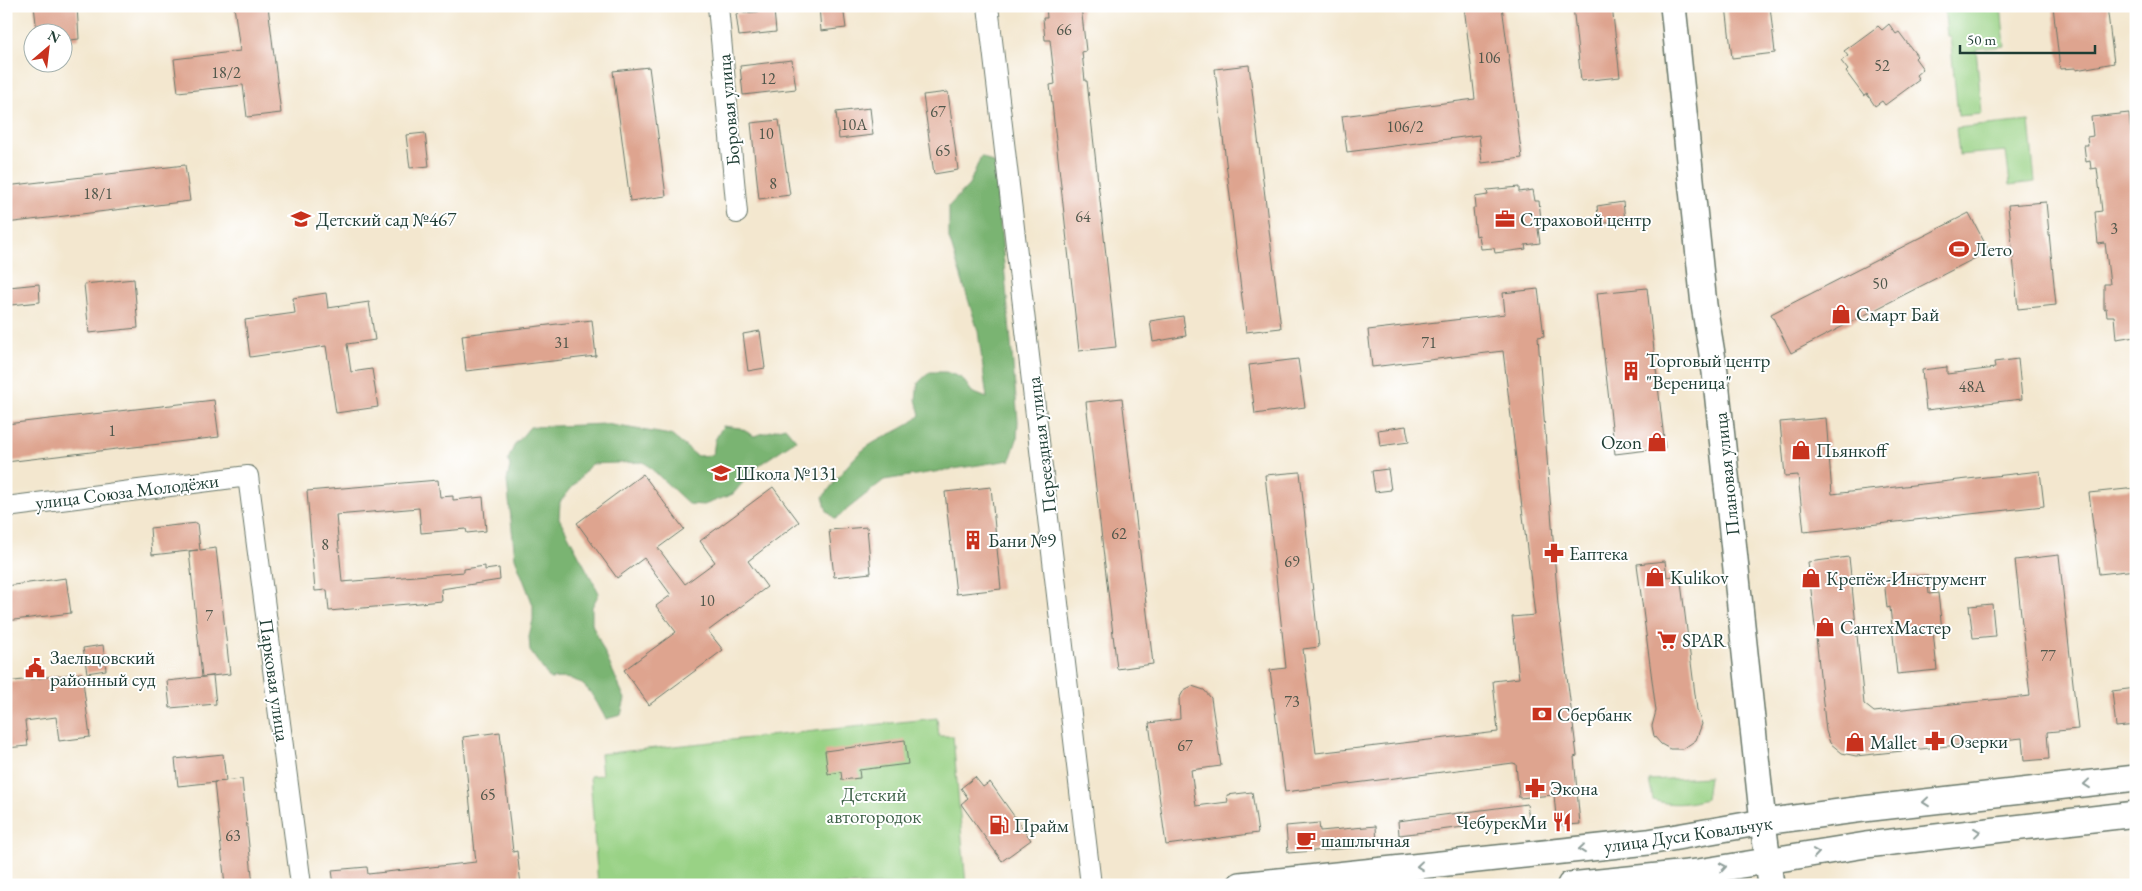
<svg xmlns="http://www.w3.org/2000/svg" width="2142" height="891" font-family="'EB Garamond',serif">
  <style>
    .green { fill: #99d285; stroke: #5c885c }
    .forest { fill: #7ab472; stroke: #4c7853 }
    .building { fill: #dea48f }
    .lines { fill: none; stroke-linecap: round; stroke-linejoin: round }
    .minor-casing { stroke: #69786a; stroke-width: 22 }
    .major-casing { stroke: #69786a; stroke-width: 28 }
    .minor { stroke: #fff; stroke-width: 20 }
    .major { stroke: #fff; stroke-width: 25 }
    .oneway { stroke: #8f9e9a }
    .labels { text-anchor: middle; stroke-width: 4; stroke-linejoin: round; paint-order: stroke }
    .number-label { font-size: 16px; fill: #4f574b }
    .street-label { font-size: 19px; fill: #1f3d34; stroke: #fff }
    .poi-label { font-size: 19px; fill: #1f3d34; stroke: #fff; text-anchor: start }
    .park-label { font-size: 19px; fill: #3e6248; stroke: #fff }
  </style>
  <rect width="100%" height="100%" fill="#fff"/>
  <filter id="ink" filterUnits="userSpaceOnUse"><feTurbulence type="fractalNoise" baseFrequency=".02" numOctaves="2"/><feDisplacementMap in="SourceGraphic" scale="10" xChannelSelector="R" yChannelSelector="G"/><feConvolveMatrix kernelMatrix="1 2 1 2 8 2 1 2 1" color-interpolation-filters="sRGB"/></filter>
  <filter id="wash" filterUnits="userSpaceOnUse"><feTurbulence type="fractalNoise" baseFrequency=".0096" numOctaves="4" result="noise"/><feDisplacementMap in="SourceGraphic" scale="20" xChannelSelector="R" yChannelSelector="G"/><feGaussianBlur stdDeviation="1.12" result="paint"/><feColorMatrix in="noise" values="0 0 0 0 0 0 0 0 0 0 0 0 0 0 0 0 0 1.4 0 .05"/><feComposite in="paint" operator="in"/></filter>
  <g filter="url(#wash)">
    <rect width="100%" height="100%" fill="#f3e7cf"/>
    <g class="green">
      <polygon points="1944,6 2001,6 2005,46 1976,49 1982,114 1958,116 1950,36 1947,36"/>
      <polygon points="2029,121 2035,182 2010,185 2006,151 1959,155 1956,128"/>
      <polygon points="937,718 939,736 953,736 966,885 598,885 590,776 602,775 600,754"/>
      <path d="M1709 777 1706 799C1688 804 1671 806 1653 800L1649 780Z"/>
    </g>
    <g class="forest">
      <path d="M981 156 995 164 1018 421 1017 439 1010 460 884 480 835 519 827 511 823 497C836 481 850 459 867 447 884 435 905 430 920 415L916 399 918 383 930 372H946L962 378 972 392 987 398 978 331 949 238V206L969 185Z"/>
      <path d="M606 424 671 435 697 456 713 455 715 440 723 426 740 428 754 436 785 427 796 440 756 467 733 494 704 505 689 504 644 462 591 464 560 502 559 518 599 593 592 607V624L625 699 621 715 606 719C590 691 585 674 550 679L530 651 529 636 533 620V605L515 558 507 481 510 466 508 460 514 446 530 427Z"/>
    </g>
    <g id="blocks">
      <g class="building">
        <polygon points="34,6 77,6 79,39 62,41 62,32 37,32"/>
        <polygon points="234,6 268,6 281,113 247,117 243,85 178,92 174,59 240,51"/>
        <polygon points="819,6 843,6 846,28 821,31"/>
        <polygon points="1046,6 1081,6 1086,51 1082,52 1085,81 1087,81 1116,347 1079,351 1050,85 1055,84 1050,40 1045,40 1043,18 1047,18"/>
        <polygon points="1464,6 1502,6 1522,158 1482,163 1479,135 1347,152 1342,116 1475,99"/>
        <polygon points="1573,6 1612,6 1620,77 1581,81"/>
        <polygon points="1726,6 1770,6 1775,53 1732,58"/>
        <polygon points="2053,6 2107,6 2114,63 2076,70 2076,68 2060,69"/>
        <polygon points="774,10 776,32 739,36 736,14"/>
        <polygon points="1889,24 1896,34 1899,32 1917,56 1915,58 1923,69 1916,75 1919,80 1885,105 1882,101 1875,106 1867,94 1864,96 1846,72 1848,70 1841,61 1848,56 1844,51 1878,26 1882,30"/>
        <polygon points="792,60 796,89 743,95 740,66"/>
        <polygon points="1249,65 1281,328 1246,332 1215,69"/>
        <polygon points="649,67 666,196 630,201 613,71"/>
        <polygon points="948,92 958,170 934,174 923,95"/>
        <polygon points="870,108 873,135 839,139 836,112"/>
        <polygon points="2129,113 2132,142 2136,141 2136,336 2116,339 2114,316 2107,316 2106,308 2104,309 2104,284 2110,284 2105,243 2098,244 2095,212 2102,211 2097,168 2091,169 2090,161 2086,162 2084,145 2088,145 2087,137 2093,136 2091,117"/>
        <polygon points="779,120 790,195 759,199 751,123"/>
        <polygon points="425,133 429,166 410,168 406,135"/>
        <polygon points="185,165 190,201 6,223 6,186"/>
        <polygon points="1519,187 1519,192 1533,190 1535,201 1539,201 1542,228 1538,229 1540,243 1525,245 1526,249 1495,253 1494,248 1481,249 1479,235 1476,236 1473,208 1476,208 1475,197 1488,195 1487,190"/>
        <polygon points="1623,202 1625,220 1599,224 1597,206"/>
        <polygon points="2046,202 2056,305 2018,309 2008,205"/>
        <polygon points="1969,213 1989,251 1791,353 1771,314"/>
        <polygon points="134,279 138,328 89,333 84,284"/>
        <polygon points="39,284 40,302 11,305 9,287"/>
        <polygon points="1647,288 1665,448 1615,454 1597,293"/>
        <polygon points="1538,289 1544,336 1538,337 1558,605 1577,756 1574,757 1580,824 1557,826 1554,795 1519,798 1516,764 1513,763 1285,792 1270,670 1286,668 1265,475 1300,472 1319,647 1303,649 1316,753 1498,732 1493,681 1519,678 1512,617 1535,615 1503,351 1372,367 1368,330 1505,314 1503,293"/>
        <polygon points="326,293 328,308 369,302 375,340 347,344 351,372 372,369 378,407 336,413 326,346 250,357 245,320 295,313 293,298"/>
        <polygon points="1183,316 1186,336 1153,342 1150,321"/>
        <polygon points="592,320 596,356 466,371 462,335"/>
        <polygon points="760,331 765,368 748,371 743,334"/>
        <polygon points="1298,359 1305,407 1255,414 1249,365"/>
        <polygon points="2018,359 2022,399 1926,410 1922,370 1947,367 1947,374 1995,368 1994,362"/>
        <polygon points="1122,398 1153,664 1117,669 1086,402"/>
        <polygon points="214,400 219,437 6,462 6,424"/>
        <polygon points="1826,418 1832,494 2040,471 2044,506 1804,532 1798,475 1785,476 1780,422"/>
        <polygon points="1406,426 1409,442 1380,446 1378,430"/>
        <polygon points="1388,469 1391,490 1375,492 1372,471"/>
        <polygon points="643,474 684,529 658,548 685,584 715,562 700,541 773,487 799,522 748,561 767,587 708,631 723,650 649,705 624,670 676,632 656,606 671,595 644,558 617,578 577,523"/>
        <polygon points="438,480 440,497 453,496 453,500 483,497 486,531 467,533 466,529 421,533 419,508 336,515 342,582 464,572 464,569 485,566 485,570 499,568 500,580 441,589 442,601 329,611 327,590 315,591 307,491"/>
        <polygon points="991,487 1001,589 956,594 945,492"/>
        <polygon points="2136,488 2136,570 2099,574 2089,493"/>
        <polygon points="197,523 200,550 216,548 230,674 202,677 189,551 198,550 152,555 150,528"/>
        <polygon points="867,527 871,573 834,577 829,530"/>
        <polygon points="2059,555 2078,729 2047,732 2049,759 2024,761 2022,738 1856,756 1842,753 1830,743 1826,731 1808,562 1849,557 1864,704 1874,712 2030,696 2015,560"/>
        <polygon points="1665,561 1667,577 1680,575 1697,710 1702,724 1696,740 1683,749 1670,749 1661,744 1654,736 1652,726 1656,711 1637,564"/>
        <polygon points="1927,575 1929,594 1938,593 1942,630 1933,631 1937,670 1897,674 1890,607 1887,608 1884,579"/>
        <polygon points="66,578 71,613 6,621 6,586"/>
        <polygon points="1992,604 1995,636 1973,638 1969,606"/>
        <polygon points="103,645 106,670 87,673 83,648"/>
        <polygon points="82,673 90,737 59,741 56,717 25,721 28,746 6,748 6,682"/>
        <polygon points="213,676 216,704 170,708 167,681"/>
        <polygon points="1192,686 1204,690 1211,698 1221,766 1191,770 1196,806 1228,802 1227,795 1252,792 1258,833 1166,845 1149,723 1180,719 1179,699 1184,690"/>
        <polygon points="2136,688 2136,725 2116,727 2112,691"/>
        <polygon points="500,732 513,852 517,851 521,885 334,885 332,870 367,867 368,874 476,862 463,737"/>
        <polygon points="905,740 908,764 859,770 860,778 842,780 841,772 828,774 825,751"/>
        <polygon points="223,754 226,781 178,786 175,759"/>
        <polygon points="975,777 983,787 990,782 1031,840 1002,861 961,804 968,798 961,788"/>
        <polygon points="242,779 253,885 225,885 214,782"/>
        <polygon points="1527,804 1529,819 1399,835 1398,821"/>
        <polygon points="1319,823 1320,831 1376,826 1377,846 1288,853 1286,826"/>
      </g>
    </g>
  </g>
  <g filter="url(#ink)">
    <use href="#blocks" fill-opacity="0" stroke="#69786a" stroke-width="1"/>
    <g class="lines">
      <defs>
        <g id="minor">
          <polyline points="718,6 737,213"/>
          <polyline points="988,6 1091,885"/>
          <polyline points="6,507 248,476 301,885"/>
        </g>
        <g id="major">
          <polyline points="1673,6 1704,305 1715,372 1763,822 1771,885"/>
          <polyline points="1240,885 1648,842 1763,822 1863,809 2136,778"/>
          <polyline points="1570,885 1698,872 1866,845 2136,814"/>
        </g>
      </defs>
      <use href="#minor" class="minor-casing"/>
      <use href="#major" class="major-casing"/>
      <use href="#minor" class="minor"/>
      <use href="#major" class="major"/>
    </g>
    <defs><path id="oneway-chevron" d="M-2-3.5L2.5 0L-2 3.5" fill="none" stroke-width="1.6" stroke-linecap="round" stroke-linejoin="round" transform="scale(1.25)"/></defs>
    <g class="oneway">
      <use href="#oneway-chevron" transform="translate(2087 784) rotate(174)"/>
      <use href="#oneway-chevron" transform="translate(1926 802) rotate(174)"/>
      <use href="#oneway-chevron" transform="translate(1977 832) rotate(-7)"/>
      <use href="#oneway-chevron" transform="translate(1582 849) rotate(174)"/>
      <use href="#oneway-chevron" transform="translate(1816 853) rotate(-8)"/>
      <use href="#oneway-chevron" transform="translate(1420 866) rotate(174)"/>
      <use href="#oneway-chevron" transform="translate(1723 867) rotate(-10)"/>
    </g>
  </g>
  <defs>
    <symbol id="school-bare" viewBox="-9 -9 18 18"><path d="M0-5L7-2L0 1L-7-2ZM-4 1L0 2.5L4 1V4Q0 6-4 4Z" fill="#c8321e" stroke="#fff" stroke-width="2.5" paint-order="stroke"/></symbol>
    <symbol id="office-bare" viewBox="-9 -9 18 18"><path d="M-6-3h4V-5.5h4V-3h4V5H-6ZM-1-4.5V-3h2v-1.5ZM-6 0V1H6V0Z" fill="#c8321e" stroke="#fff" stroke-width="2.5" paint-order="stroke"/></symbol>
    <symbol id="stadium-bare" viewBox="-9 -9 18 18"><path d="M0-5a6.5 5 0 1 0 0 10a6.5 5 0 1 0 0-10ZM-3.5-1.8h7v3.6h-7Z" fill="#c8321e" stroke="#fff" stroke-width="2.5" paint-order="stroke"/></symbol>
    <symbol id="shop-bare" viewBox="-9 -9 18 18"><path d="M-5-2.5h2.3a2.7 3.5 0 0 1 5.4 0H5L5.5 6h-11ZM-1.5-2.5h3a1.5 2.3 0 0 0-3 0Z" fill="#c8321e" stroke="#fff" stroke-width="2.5" paint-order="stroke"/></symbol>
    <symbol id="building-bare" viewBox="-9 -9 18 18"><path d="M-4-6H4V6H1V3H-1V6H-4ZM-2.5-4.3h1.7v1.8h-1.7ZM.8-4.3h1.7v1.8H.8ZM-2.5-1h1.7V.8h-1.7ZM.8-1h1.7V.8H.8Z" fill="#c8321e" stroke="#fff" stroke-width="2.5" paint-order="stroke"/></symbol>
    <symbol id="pharmacy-bare" viewBox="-9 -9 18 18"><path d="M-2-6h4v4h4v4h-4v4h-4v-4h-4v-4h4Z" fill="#c8321e" stroke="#fff" stroke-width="2.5" paint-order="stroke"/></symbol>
    <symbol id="supermarket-bare" viewBox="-9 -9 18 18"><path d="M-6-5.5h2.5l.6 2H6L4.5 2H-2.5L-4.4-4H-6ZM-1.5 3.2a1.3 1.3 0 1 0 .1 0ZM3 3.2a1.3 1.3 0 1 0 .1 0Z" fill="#c8321e" stroke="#fff" stroke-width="2.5" paint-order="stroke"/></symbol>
    <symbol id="civic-bare" viewBox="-9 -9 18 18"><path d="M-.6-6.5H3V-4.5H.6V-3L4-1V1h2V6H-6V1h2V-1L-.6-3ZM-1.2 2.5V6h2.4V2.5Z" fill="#c8321e" stroke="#fff" stroke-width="2.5" paint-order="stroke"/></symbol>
    <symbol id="bank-bare" viewBox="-9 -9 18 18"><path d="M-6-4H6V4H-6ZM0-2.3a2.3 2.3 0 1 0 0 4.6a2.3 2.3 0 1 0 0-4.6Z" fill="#c8321e" stroke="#fff" stroke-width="2.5" paint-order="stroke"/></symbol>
    <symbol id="restaurant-bare" viewBox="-9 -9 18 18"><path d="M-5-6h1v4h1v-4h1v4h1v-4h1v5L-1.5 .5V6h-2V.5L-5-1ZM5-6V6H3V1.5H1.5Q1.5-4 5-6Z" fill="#c8321e" stroke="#fff" stroke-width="2.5" paint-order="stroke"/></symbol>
    <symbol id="fuel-bare" viewBox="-9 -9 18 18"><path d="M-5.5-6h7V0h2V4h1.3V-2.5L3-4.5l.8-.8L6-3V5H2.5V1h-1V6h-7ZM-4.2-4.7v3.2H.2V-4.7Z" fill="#c8321e" stroke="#fff" stroke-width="2.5" paint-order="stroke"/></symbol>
    <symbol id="cafe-bare" viewBox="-9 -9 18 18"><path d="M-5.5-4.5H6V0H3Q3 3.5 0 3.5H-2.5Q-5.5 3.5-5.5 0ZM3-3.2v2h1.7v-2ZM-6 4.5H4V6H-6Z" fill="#c8321e" stroke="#fff" stroke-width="2.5" paint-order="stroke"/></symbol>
  </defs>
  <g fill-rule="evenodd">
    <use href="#school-bare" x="287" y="205" width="28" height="28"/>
    <use href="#office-bare" x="1491" y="205" width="28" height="28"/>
    <use href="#stadium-bare" x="1945" y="235" width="28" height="28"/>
    <use href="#shop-bare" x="1827" y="300" width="28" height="28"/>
    <use href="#building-bare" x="1617" y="357" width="28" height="28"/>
    <use href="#shop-bare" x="1643" y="428" width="28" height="28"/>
    <use href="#shop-bare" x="1787" y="436" width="28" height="28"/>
    <use href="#school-bare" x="707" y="459" width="28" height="28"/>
    <use href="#building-bare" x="959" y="526" width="28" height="28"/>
    <use href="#pharmacy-bare" x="1540" y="539" width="28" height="28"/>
    <use href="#shop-bare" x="1641" y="563" width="28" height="28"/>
    <use href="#shop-bare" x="1797" y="564" width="28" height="28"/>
    <use href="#shop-bare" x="1811" y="613" width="28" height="28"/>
    <use href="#supermarket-bare" x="1653" y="626" width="28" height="28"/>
    <use href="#civic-bare" x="21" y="654" width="28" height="28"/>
    <use href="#bank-bare" x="1528" y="700" width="28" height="28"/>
    <use href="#pharmacy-bare" x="1921" y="727" width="28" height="28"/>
    <use href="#shop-bare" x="1841" y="728" width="28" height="28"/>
    <use href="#pharmacy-bare" x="1521" y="774" width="28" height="28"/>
    <use href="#restaurant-bare" x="1548" y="808" width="28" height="28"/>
    <use href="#fuel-bare" x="985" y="811" width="28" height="28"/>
    <use href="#cafe-bare" x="1292" y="826" width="28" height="28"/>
  </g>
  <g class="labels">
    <g class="number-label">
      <text x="1064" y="35">66</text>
      <text x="1489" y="63">106</text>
      <text x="1882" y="71">52</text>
      <text x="226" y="78">18/2</text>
      <text x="768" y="84">12</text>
      <text x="938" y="117">67</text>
      <text x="854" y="130">10А</text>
      <text x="1405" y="132">106/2</text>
      <text x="766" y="139">10</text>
      <text x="943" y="156">65</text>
      <text x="773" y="189">8</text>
      <text x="98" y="199">18/1</text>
      <text x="1083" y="222">64</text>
      <text x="2114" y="234">3</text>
      <text x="1880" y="289">50</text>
      <text x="562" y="348">31</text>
      <text x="1429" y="348">71</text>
      <text x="1972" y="392">48А</text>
      <text x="112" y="436">1</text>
      <text x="1119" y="539">62</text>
      <text x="325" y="550">8</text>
      <text x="1292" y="567">69</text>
      <text x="707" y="606">10</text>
      <text x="209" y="621">7</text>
      <text x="2048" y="661">77</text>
      <text x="1292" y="707">73</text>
      <text x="1185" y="751">67</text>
      <text x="488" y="800">65</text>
      <text x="233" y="841">63</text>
    </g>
    <g class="street-label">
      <text transform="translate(728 110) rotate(-95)" y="7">Боровая улица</text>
      <text transform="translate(1041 445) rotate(-97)" y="7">Переездная улица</text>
      <text transform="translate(1726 474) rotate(-96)" y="7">Плановая улица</text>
      <text transform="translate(127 491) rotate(-7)" y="7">улица Союза Молодёжи</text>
      <text transform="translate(275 680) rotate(82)" y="7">Парковая улица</text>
      <text transform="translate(1688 834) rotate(-8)" y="7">улица Дуси Ковальчук</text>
    </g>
    <g class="poi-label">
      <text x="316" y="226">Детский сад №467</text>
      <text x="1520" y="226">Страховой центр</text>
      <text x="1974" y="256">Лето</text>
      <text x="1856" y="321">Смарт Бай</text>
      <text x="1646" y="367">Торговый центр<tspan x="1646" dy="22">"Вереница"</tspan></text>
      <text x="1642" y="449" text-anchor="end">Ozon</text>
      <text x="1816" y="457">Пьянкоff</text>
      <text x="736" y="480">Школа №131</text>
      <text x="988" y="547">Бани №9</text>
      <text x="1569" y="560">Еаптека</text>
      <text x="1670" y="584">Kulikov</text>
      <text x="1826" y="585">Крепёж-Инструмент</text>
      <text x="1840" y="634">СантехМастер</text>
      <text x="1682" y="647">SPAR</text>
      <text x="50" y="664">Заельцовский<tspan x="50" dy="22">районный суд</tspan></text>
      <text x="1557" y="721">Сбербанк</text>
      <text x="1950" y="748">Озерки</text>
      <text x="1870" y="749">Mallet</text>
      <text x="1550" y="795">Экона</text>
      <text x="1547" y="829" text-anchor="end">ЧебурекМи</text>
      <text x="1014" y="832">Прайм</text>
      <text x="1321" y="847">шашлычная</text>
    </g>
    <g class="park-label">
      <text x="874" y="801">Детский<tspan x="874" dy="22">автогородок</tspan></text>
    </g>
  </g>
  <rect width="2142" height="891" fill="none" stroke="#fff" stroke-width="25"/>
  <g transform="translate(48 48) rotate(28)"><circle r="24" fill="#ffffff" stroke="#a5b1ae"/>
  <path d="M0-4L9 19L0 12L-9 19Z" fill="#c8321e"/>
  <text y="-8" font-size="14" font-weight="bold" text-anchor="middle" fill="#1f3d34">N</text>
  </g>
  <path d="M1960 45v8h135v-8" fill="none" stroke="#1f3d34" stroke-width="2.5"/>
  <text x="1967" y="45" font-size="15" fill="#1f3d34" stroke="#ffffff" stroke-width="4" paint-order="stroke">50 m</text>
</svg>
